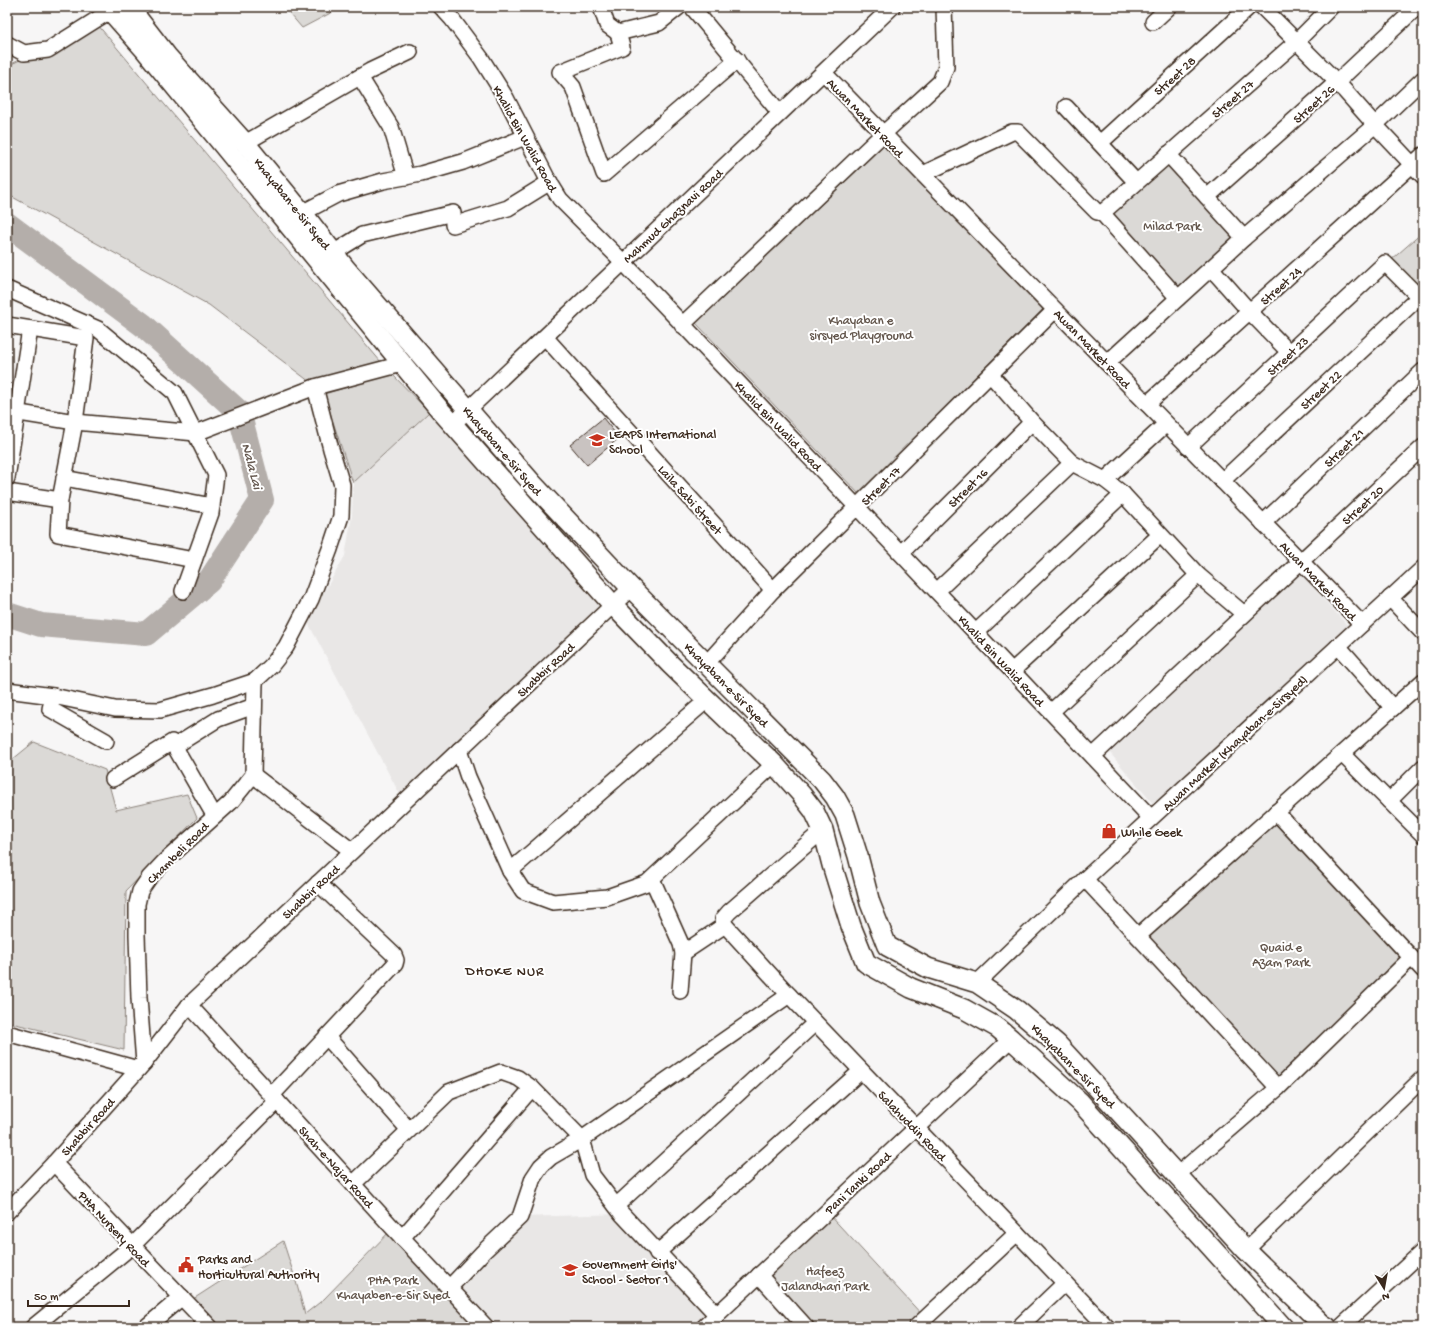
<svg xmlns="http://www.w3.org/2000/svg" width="1430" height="1334" font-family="'Gochi Hand',sans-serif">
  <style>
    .built { fill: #e9e7e6 }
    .green { fill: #dbd9d6; stroke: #8b827a }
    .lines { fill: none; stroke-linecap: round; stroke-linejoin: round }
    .river { stroke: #b4aeaa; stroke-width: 24 }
    .building { fill: #c9c3c1; stroke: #3b2a1e }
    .minor-casing { stroke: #3b2a1e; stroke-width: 18 }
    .major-casing { stroke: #3b2a1e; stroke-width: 22 }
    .minor { stroke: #fff; stroke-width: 15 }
    .major { stroke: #fff; stroke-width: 19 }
    .labels { text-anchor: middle; stroke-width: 4; stroke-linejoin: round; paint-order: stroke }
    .street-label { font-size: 13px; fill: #3b2a1e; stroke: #fff }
    .park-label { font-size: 13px; fill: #63564c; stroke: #fff }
    .poi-label { font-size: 13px; fill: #3b2a1e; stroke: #fff; text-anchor: start }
    .water-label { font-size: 14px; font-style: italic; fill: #65584f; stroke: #fff }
    .neighbourhood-label { font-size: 14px; letter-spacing: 1px; fill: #3b2a1e; stroke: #fff }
  </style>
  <rect width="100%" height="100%" fill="#f7f6f6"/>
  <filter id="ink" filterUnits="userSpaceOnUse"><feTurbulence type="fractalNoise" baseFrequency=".025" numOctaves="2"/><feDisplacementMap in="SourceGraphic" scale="8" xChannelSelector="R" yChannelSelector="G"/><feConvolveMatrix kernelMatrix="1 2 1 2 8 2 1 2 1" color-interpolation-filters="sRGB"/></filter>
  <g filter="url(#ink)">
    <g class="built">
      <polygon points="436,405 613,605 404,802 307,621 345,556 352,515 353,483"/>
      <polygon points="1299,572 1349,627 1155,806 1110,753"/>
      <polygon points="622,1214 717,1315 704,1327 487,1327 450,1287 520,1217"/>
    </g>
    <g class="green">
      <polygon points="284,7 342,7 302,28"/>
      <polygon points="97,24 386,368 314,385 209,305 7,194 7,66"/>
      <polygon points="884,145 1043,309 859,494 696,323"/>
      <polygon points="1166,161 1237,237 1179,291 1106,214"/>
      <polygon points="1423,232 1423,297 1390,261"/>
      <polygon points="392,374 429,412 353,483 324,394"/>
      <polygon points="34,742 105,770 116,810 187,794 197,818 126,891 124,1050 7,1022 7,934 9,918 7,917 7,764"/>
      <polygon points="1276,812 1411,958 1278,1088 1138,936"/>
      <polygon points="827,1212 925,1318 916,1327 806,1327 759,1275"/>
      <polygon points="393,1228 481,1327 211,1327 187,1303 283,1241 295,1278 305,1314 324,1299"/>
    </g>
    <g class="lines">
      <polyline class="river" points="7,224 143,325 239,412 262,500 209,581 146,634 41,625 7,614"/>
    </g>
    <polygon class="building" points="603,418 619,438 587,465 570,445"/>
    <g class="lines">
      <defs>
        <g id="minor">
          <polyline points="441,7 452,19 481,58 506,98 547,178 560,199 623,262 857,507 1151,818"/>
          <polyline points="601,7 607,25 618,33 659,23 679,7"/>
          <polyline points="692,7 780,113"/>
          <polyline points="1262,7 1337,82 1375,125 1423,176"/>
          <polyline points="1153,22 1169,7"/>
          <polyline points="618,33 622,47 560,72 573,87 604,174 737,60"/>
          <polyline points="7,44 24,53 48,50 110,11"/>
          <polyline points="824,73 1362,624"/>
          <polyline points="360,77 391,127 406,177"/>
          <polyline points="1066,107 1136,182"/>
          <polyline points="245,143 370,71 410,52"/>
          <polyline points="1100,143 1249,7"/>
          <polyline points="1168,154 1244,238"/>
          <polyline points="923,174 1012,132 1018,132 1097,212 1102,213 1178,298"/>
          <polyline points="1207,197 1337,82 1417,7"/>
          <polyline points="302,213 338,194 383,181 421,174 463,162 525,137"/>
          <polyline points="1102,213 1296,42 1331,7"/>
          <polyline points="333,253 362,235 453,213 453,225 508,208 550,182"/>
          <polyline points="1211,268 1250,312 1289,352"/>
          <polyline points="7,289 98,329 175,393 216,475 211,513 183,591"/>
          <polyline points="7,325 86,338 75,422 60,500 58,534 194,560"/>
          <polyline points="682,325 883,134 940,82 946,67 944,7"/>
          <polyline points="545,337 773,590"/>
          <polyline points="1107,363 1244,238 1375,125 1423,79"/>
          <polyline points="991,375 1032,422 1072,463 1105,480 1123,494 1198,575 1244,614"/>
          <polyline points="1147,404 1423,155"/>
          <polyline points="7,411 75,422 196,433 315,387 402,364"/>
          <polyline points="453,424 892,7"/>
          <polyline points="1188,447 1385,263 1423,301"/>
          <polyline points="7,478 30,329"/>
          <polyline points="64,478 212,506"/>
          <polyline points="1105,480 1166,424"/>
          <polyline points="1222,481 1419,297"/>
          <polyline points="7,492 60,500"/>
          <polyline points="1263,523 1423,371"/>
          <polyline points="901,553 1032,422"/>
          <polyline points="937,591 1072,463"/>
          <polyline points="1390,598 1423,633"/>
          <polyline points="976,632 1123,494"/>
          <polyline points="1338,646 1393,708"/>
          <polyline points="707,663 773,590 1055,310"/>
          <polyline points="1012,671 1160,535"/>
          <polyline points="7,690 53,696 115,709 160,710 213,695 255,681 271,666 286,647 311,599 330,549 341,516 342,485 331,449 315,387"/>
          <polyline points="53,696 50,709 106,741"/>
          <polyline points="1051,712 1198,575"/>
          <polyline points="175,746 218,719 254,706"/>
          <polyline points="459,750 468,777 510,871 523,891 553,902 607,897 647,883 774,764"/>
          <polyline points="1342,754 1423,835"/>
          <polyline points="1093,756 1423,447"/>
          <polyline points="253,775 352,851"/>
          <polyline points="113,779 172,742 214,815"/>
          <polyline points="1389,801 1423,767"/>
          <polyline points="1276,812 1423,970"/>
          <polyline points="823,830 729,912 723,919 725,925 789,995 1107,1327"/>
          <polyline points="510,871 707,700"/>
          <polyline points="652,879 681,944 683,953 680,991"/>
          <polyline points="1085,879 1278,1088"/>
          <polyline points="1138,936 1423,681"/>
          <polyline points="683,953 725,925"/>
          <polyline points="977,983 1085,879 1423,568"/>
          <polyline points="189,1005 393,1228 486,1327"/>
          <polyline points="7,1033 138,1069"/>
          <polyline points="327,1037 409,1130"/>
          <polyline points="144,1063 139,998 137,935 137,904 140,891 149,878 165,861 231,802 253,775 255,681"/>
          <polyline points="272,1095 395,964 396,960 394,955 318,883"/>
          <polyline points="54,1163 210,1327"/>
          <polyline points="1177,1175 1278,1088 1411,958"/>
          <polyline points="353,1184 449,1092 501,1072 518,1078 532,1088 582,1139 592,1175 622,1214 717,1315"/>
          <polyline points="616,1206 815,1023"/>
          <polyline points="7,1212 54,1163 144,1063 189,1005 631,588"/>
          <polyline points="402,1238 532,1088"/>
          <polyline points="1246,1250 1423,1078"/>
          <polyline points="657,1253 861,1071"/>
          <polyline points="759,1275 806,1327"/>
          <polyline points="450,1287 483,1252 520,1217 533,1178 541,1166 551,1157 582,1139 789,995"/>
          <polyline points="33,1327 132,1246 277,1101"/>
          <polyline points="146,1327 182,1297"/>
          <polyline points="704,1327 1011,1039"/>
          <polyline points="916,1327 1017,1233"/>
          <polyline points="1019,1327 1065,1283"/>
          <polyline points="1341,1327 1423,1251"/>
        </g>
        <g id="major">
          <polyline points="107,7 145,50 441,411 613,605 671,665 774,764 801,794 814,811 823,830 832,865 851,926 866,963 911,988 964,1009 998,1028 1011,1039 1080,1102 1283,1327"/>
          <polyline points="129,7 167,56 245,143 308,220 346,269 532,483 631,588 822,780 835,797 845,815 858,856 870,903 887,946 928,968 977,983 1017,1010 1057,1044 1246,1250 1322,1324 1327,1327"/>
        </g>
      </defs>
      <use href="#minor" class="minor-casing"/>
      <use href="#major" class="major-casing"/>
      <use href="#minor" class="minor"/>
      <use href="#major" class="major"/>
    </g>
  </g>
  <defs>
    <symbol id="school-bare" viewBox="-9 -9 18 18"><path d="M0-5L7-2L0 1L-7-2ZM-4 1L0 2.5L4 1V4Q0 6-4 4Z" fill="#c8321e" stroke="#fff" stroke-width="2.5" paint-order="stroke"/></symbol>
    <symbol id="shop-bare" viewBox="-9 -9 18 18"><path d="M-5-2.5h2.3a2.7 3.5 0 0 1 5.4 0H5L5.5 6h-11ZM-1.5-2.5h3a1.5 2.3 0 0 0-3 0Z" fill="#c8321e" stroke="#fff" stroke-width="2.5" paint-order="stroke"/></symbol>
    <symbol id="civic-bare" viewBox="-9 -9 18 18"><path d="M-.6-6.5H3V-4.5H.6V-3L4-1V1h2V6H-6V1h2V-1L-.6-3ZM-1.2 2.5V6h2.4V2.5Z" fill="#c8321e" stroke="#fff" stroke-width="2.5" paint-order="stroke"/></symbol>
  </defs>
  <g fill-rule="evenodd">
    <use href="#school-bare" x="586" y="429" width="22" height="22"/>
    <use href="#shop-bare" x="1098" y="820" width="22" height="22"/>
    <use href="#civic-bare" x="175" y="1254" width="22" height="22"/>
    <use href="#school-bare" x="559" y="1259" width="22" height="22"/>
  </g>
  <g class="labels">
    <g class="street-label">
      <text transform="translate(1174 75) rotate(-42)" y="5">Street 28</text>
      <text transform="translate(1232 98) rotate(-41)" y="5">Street 27</text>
      <text transform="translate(1313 103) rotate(-42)" y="5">Street 26</text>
      <text transform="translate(866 117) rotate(46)" y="5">Awan Market Road</text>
      <text transform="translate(526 138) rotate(61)" y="5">Khalid Bin Walid Road</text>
      <text transform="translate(293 203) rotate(51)" y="5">Khayaban-e-Sir Syed</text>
      <text transform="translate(672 215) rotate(-43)" y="5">Mahmud Ghaznavi Road</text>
      <text transform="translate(1280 285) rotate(-42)" y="5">Street 24</text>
      <text transform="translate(1093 348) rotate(46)" y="5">Awan Market Road</text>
      <text transform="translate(1287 355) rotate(-43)" y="5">Street 23</text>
      <text transform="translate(1320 389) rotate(-43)" y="5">Street 22</text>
      <text transform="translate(779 425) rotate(46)" y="5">Khalid Bin Walid Road</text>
      <text transform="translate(1343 447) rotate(-44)" y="5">Street 21</text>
      <text transform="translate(503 450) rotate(49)" y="5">Khayaban-e-Sir Syed</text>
      <text transform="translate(880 485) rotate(-45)" y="5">Street 17</text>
      <text transform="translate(967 487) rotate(-45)" y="5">Street 16</text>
      <text transform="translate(691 499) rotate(48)" y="5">Laila Sabi Street</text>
      <text transform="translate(1362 504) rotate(-43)" y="5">Street 20</text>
      <text transform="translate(1319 580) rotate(46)" y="5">Awan Market Road</text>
      <text transform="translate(1002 660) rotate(47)" y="5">Khalid Bin Walid Road</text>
      <text transform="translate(545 669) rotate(-43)" y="5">Shabbir Road</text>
      <text transform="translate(727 684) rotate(45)" y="5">Khayaban-e-Sir Syed</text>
      <text transform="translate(1234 742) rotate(-43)" y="5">Awan Market (Khayaban-e-Sirsyed)</text>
      <text transform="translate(177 852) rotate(-45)" y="5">Chambeli Road</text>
      <text transform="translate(310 891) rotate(-43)" y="5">Shabbir Road</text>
      <text transform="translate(1074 1065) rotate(45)" y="5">Khayaban-e-Sir Syed</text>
      <text transform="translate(913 1125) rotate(46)" y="5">Salahuddin Road</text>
      <text transform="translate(87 1126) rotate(-48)" y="5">Shabbir Road</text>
      <text transform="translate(337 1166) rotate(48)" y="5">Shah-e-Najar Road</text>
      <text transform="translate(857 1182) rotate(-43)" y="5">Pani Tanki Road</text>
      <text transform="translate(115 1228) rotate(47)" y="5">PHA Nursery Road</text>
    </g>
    <g class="park-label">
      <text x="1172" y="230">Milad Park</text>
      <text x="861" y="324">Khayaban e<tspan x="861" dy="15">sirsyed Playground</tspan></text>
      <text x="1281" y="951">Quaid e<tspan x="1281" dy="15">Azam Park</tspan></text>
      <text x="825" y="1275">Hafeez<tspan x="825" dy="15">Jalandhari Park</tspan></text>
      <text x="393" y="1284">PHA Park<tspan x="393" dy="15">Khayaben-e-Sir Syed</tspan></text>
    </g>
    <g class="poi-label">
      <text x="609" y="438">LEAPS International<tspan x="609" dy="15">School</tspan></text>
      <text x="1121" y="836">While Geek</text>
      <text x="198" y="1263">Parks and<tspan x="198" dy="15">Horticultural Authority</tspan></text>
      <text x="582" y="1268">Government Girls'<tspan x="582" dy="15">School - Sector 1</tspan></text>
    </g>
    <g class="water-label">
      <text transform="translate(253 466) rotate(75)" y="5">Nala Lai</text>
    </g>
    <g class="neighbourhood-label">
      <text x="505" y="975">DHOKE NUR</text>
    </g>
  </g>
  <rect width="1430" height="1334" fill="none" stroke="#fff" stroke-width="24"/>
  <rect x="12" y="12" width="1406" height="1310" fill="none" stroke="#3b2a1e" stroke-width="1.5" filter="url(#ink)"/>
  <g transform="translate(1384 1288) rotate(169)" stroke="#ffffff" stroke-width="3" paint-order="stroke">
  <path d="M0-3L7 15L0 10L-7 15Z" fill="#3b2a1e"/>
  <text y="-6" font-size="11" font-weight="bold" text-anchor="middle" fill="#3b2a1e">N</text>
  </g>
  <path d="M28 1300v6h101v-6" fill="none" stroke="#3b2a1e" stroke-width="2"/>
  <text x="34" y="1300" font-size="12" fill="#3b2a1e" stroke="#ffffff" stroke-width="3" paint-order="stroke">50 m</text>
</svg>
